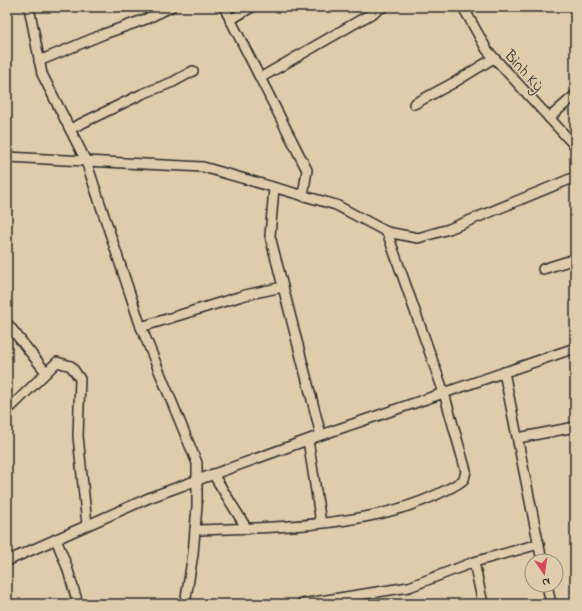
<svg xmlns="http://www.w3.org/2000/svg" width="582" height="611" font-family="'Indie Flower',sans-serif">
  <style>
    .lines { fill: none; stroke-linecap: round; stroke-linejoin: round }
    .minor-casing { stroke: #2b2b2b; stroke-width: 12 }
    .minor { stroke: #dfccaa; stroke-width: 9 }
    .labels { text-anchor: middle; stroke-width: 3; stroke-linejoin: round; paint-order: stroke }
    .street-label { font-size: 16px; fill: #2b2b2b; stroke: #dfccaa }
  </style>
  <rect width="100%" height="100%" fill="#dfccaa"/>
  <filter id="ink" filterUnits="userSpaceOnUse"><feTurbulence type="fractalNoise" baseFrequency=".025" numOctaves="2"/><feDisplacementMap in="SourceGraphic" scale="8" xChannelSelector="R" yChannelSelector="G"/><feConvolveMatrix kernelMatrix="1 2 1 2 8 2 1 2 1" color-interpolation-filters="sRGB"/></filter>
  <g filter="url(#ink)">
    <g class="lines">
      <defs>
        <g id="minor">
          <polyline points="29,7 42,74 86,161 141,327 197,463 197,506 193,554 185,604"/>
          <polyline points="224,7 307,170 303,196"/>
          <polyline points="463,7 487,50 575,146"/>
          <polyline points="230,20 252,7"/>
          <polyline points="39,61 104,34 146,19 171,7"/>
          <polyline points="260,78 383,7"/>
          <polyline points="414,104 455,82 494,58"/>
          <polyline points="549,118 575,95"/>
          <polyline points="70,129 142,94 173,82 193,71"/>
          <polyline points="7,157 203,167 336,205 387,232 418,238 449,229 575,177"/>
          <polyline points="274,188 270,236 321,435"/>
          <polyline points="543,269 575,259"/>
          <polyline points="7,323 45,371"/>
          <polyline points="141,327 245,295 283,287"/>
          <polyline points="504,372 542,561"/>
          <polyline points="7,411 57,362 71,366 80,379 78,436 87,525"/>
          <polyline points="518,438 575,427"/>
          <polyline points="308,440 321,523"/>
          <polyline points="213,474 247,529"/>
          <path d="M195 530C271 528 372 527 440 493 448 489 458 485 464 479L466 471 444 393 387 232"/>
          <polyline points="56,539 67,567 78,604"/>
          <polyline points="7,561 151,497 321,435 575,348"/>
          <polyline points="474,562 483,604"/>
          <polyline points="547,585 551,604"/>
          <polyline points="301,604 409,587 474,562 539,544"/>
        </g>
      </defs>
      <use href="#minor" class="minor-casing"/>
      <use href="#minor" class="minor"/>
    </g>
  </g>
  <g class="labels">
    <g class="street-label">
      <text transform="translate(525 70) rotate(48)" y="6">Bình Kỳ</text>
    </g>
  </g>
  <rect width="582" height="611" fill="none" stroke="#dfccaa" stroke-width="24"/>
  <rect x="12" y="12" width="558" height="587" fill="none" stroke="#2b2b2b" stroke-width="1.5" filter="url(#ink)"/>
  <g transform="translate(544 573) rotate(167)"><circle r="19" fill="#dfccaa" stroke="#978c77"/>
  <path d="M0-3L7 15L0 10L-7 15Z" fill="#d1495b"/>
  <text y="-6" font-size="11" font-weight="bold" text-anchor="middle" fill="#2b2b2b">N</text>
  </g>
</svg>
